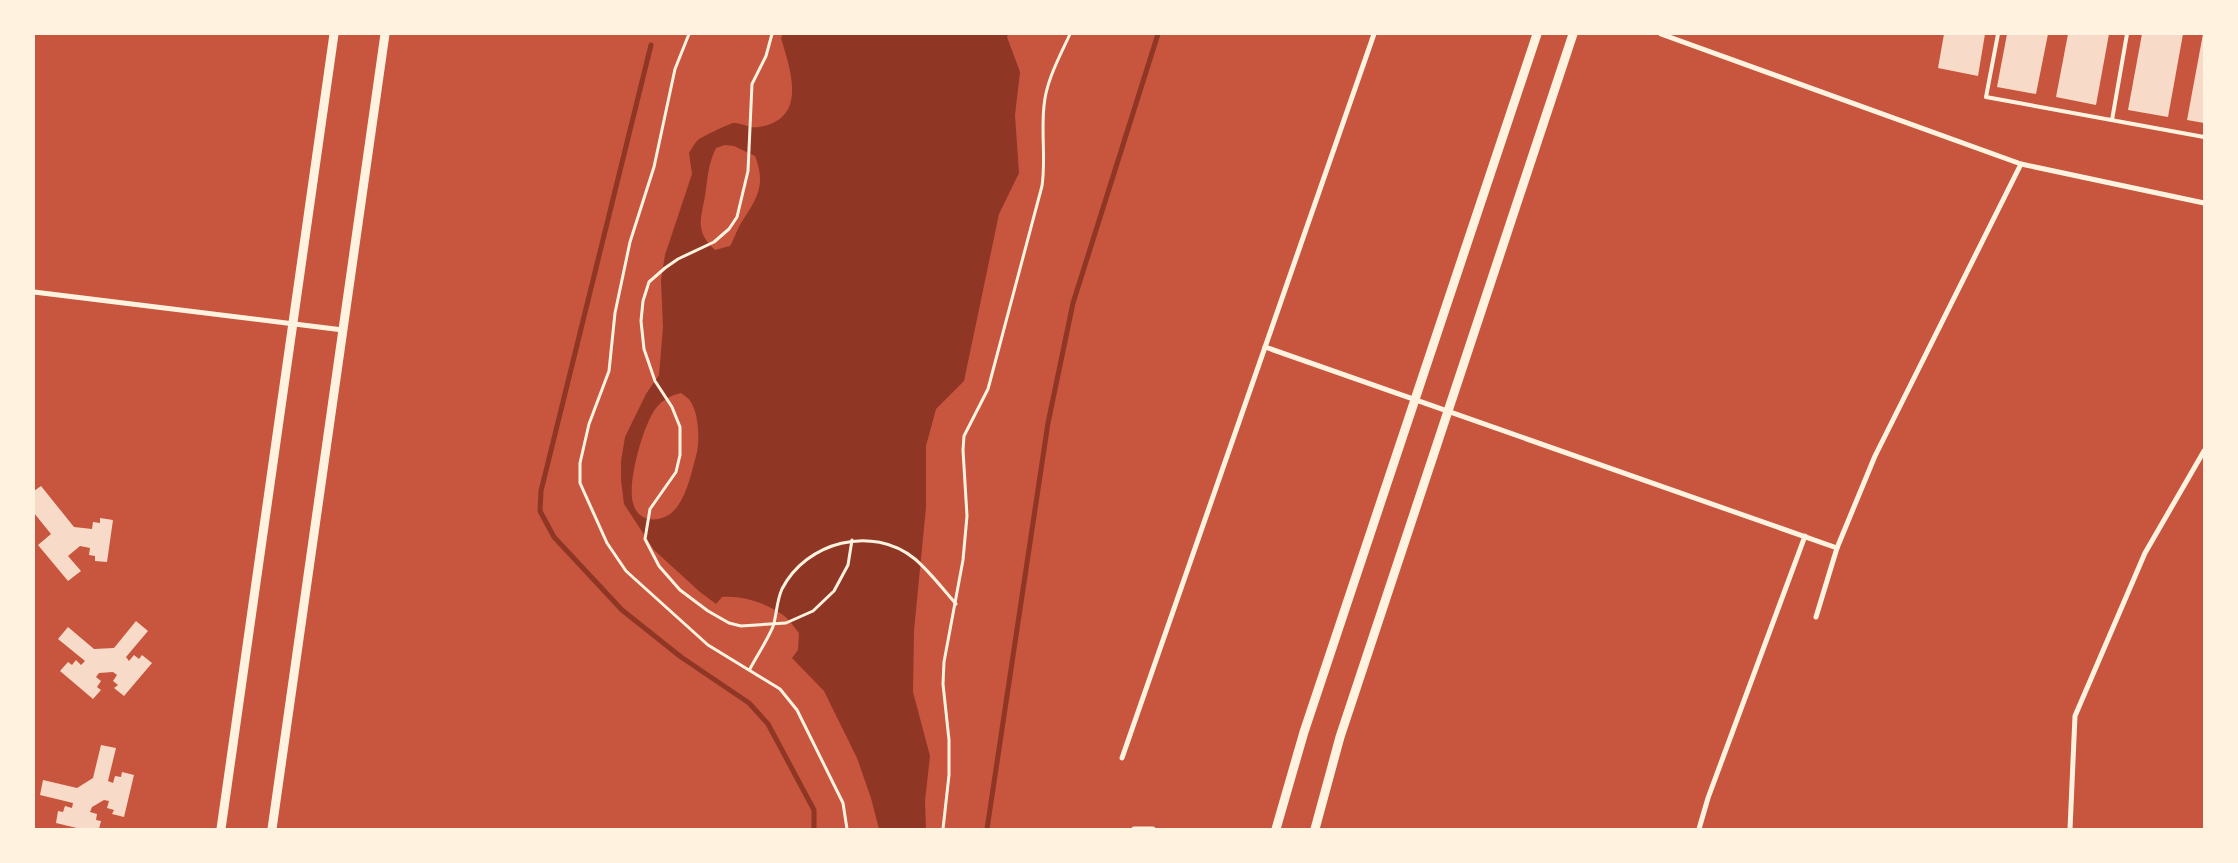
<svg xmlns="http://www.w3.org/2000/svg" width="2238" height="863" font-family="Bitter,serif">
  <style>
    .water { fill: #8f3625; fill-rule: evenodd }
    .lines { fill: none; stroke-linecap: round; stroke-linejoin: round }
    .stream { stroke: #8f3625; stroke-width: 5 }
    .building { fill: #f7dbc8 }
    .path { stroke: #fff3e0; stroke-width: 3 }
    .service { stroke: #fff3e0; stroke-width: 4 }
    .minor { stroke: #fff3e0; stroke-width: 5 }
    .tertiary { stroke: #fff3e0; stroke-width: 9 }
  </style>
  <rect width="100%" height="100%" fill="#c8553d"/>
  <path class="water" d="M783 34H1008L1007 37 1020 72 1015 115 1019 173 999 214 964 381 936 409 926 446V507L914 631 913 692 930 756 925 801 926 829H879L871 798 857 758 824 691 792 658 798 650 799 633C794 627 789 619 783 615 766 603 742 595 722 597L716 604 700 592 654 550 624 504 621 480V461L625 437 646 394 659 375 663 327 661 280 665 255 692 174 689 153C692 148 695 143 698 140 701 137 729 124 733 123 741 122 750 129 759 127 809 119 790 69 781 38ZM725 145 734 146 755 156C767 187 756 199 740 225 736 232 734 239 730 246L715 250C692 229 703 216 706 189 708 174 709 162 716 148ZM681 393C685 396 690 399 692 404 699 417 700 442 696 456 689 481 682 524 648 519 640 517 635 511 633 503 627 483 643 425 656 408 662 400 672 395 681 393Z"/>
  <g class="lines">
    <g class="stream">
      <polyline points="651,45 541,491 540,511 554,537 622,610 681,657 749,703 768,724 814,810 814,829"/>
      <polyline points="987,829 1048,423 1073,303 1158,34"/>
    </g>
  </g>
  <g class="building">
    <polygon points="1944,34 1985,34 1978,76 1938,68"/>
    <polygon points="2007,34 2048,34 2036,94 1997,87"/>
    <polygon points="2068,34 2109,34 2096,105 2056,97"/>
    <polygon points="2142,34 2183,34 2168,117 2128,110"/>
    <polygon points="2203,34 2204,34 2204,123 2187,120"/>
    <polygon points="41,486 74,527 92,529 93,522 100,523 100,518 113,520 107,562 95,561 95,556 89,555 90,548 80,546 68,556 81,571 68,581 38,545 51,534 34,513 34,491"/>
    <polygon points="136,621 148,631 126,657 129,661 134,655 139,659 142,655 152,663 124,696 114,688 118,685 113,681 117,675 113,672 99,673 96,677 101,681 97,687 101,690 93,699 60,671 68,662 72,665 76,660 81,665 85,661 58,639 68,627 94,649 114,648"/>
    <polygon points="101,745 116,748 108,781 113,783 115,776 121,777 122,772 134,775 124,817 112,814 114,810 107,808 109,801 104,800 92,807 90,812 97,814 96,820 101,821 99,829 81,829 56,823 58,811 63,812 65,806 72,808 73,803 40,795 43,780 77,788 93,778"/>
  </g>
  <g class="lines">
    <g class="path">
      <polyline points="689,34 675,69 654,167 630,242 615,313 609,371 589,424 580,463 580,483 607,543 626,571 708,645 780,689 797,710 843,803 847,829"/>
      <polyline points="772,34 766,56 752,84 748,171 737,217 729,229 714,242 678,259 665,268 649,282 643,301 641,321 644,349 655,381 672,407 680,427 680,455 676,472 650,509 645,539 659,566 680,590 708,611 729,623 741,626 786,623 813,611 834,591 848,565 852,540"/>
      <path d="M750 669C755 659 773 631 774 623 777 611 777 600 782 589 806 542 872 524 915 559 930 572 943 589 956 604"/>
      <path d="M943 829 949 775V740L943 684 944 662 963 560 967 516 963 450 964 436 988 389 1042 186C1046 159 1041 133 1044 106 1046 81 1060 56 1070 34"/>
    </g>
    <g class="service">
      <polyline points="1998,34 1986,97 2204,137"/>
      <polyline points="2112,120 2127,34"/>
    </g>
    <g class="minor">
      <polyline points="1661,34 2021,164 2204,203"/>
      <polyline points="34,292 343,330"/>
      <polyline points="1265,347 1837,548"/>
      <polyline points="1816,617 1837,548 1875,456 2021,164"/>
      <polyline points="1122,758 1374,34"/>
      <polyline points="1134,829 1153,829"/>
      <polyline points="1699,829 1708,798 1805,536"/>
      <polyline points="2070,829 2075,716 2145,553 2204,451"/>
    </g>
    <g class="tertiary">
      <polyline points="221,829 334,34"/>
      <polyline points="272,829 385,34"/>
      <polyline points="1276,829 1304,732 1537,34"/>
      <polyline points="1315,829 1340,737 1573,34"/>
    </g>
  </g>
  <rect width="2238" height="863" fill="none" stroke="#fff3e0" stroke-width="70"/>
</svg>
